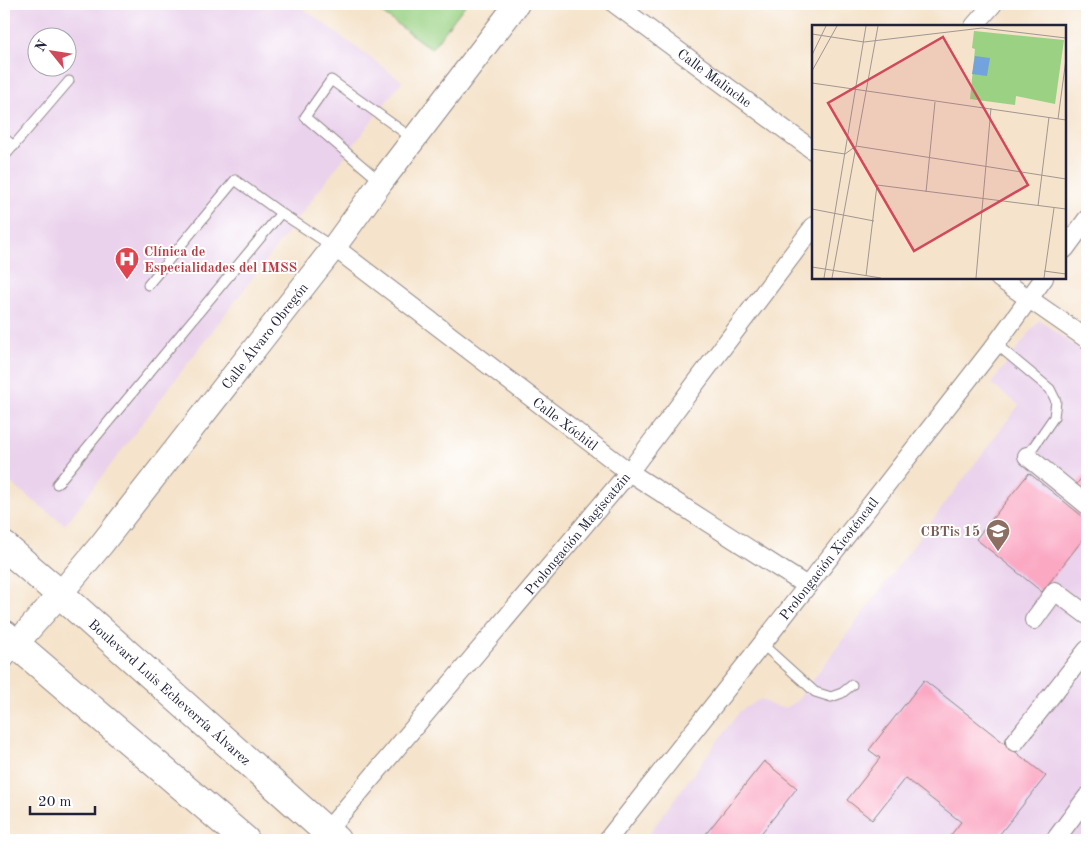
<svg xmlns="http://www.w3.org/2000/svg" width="1091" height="844" font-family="'Old Standard TT',serif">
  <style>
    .built { fill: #ead1ec; fill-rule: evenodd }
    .green { fill: #9ad183; stroke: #5e7a5f }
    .building { fill: #fba8c3 }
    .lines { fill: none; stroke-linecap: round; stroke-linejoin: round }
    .lane-casing { stroke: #8c8283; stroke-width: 11 }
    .street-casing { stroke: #8c8283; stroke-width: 20 }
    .secondary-casing { stroke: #8c8283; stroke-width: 26 }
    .primary-casing { stroke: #8c8283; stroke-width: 30 }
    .lane { stroke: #fff; stroke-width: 9 }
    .street { stroke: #fff; stroke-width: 18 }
    .secondary { stroke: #fff; stroke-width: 24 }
    .primary { stroke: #fff; stroke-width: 28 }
    .labels { text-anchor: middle; stroke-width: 4; stroke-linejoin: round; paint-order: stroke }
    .street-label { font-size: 14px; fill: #22223b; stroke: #fff }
    .health-label { font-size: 14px; font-weight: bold; fill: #be3a42; stroke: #fff; text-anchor: start }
    .education-label { font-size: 14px; font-weight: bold; fill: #785e54; stroke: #fff; text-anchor: end }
    .inset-road { fill: none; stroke: #a19691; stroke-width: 1 }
    .view { fill: #d1495b; fill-opacity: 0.15; stroke: #d1495b; stroke-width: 2.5 }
    .inset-edge { fill: none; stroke: #22223b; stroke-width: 2.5 }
  </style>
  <rect width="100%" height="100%" fill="#fff"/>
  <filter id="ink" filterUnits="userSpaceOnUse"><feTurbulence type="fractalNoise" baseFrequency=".02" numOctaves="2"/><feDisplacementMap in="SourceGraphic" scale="10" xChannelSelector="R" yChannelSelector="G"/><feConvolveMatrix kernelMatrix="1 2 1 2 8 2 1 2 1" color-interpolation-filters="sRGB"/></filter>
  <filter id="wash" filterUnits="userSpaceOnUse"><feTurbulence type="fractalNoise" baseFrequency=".0096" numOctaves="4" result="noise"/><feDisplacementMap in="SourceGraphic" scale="20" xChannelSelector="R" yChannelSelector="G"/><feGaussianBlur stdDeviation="1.12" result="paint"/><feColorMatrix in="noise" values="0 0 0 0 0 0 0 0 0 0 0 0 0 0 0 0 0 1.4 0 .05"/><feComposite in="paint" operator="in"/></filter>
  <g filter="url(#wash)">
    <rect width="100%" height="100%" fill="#f5e3cb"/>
    <g class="built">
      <path d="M4 4H297L402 81 65 525 4 478ZM38 38H68V68H38Z"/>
      <polygon points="1039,320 1087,355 1087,840 644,840 740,711 761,699 773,706 784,708 796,702 1019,405 991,384"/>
    </g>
    <polygon class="green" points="370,4 466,4 431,49"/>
    <g id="blocks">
      <g class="building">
        <polygon points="1087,471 1087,495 1075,486"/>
        <polygon points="1029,473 1087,520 1087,534 1042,592 976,539"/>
        <polygon points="924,680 1046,776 995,840 983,840 982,839 981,840 947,840 961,822 905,778 872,820 847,800 880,758 869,750"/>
        <polygon points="764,761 797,788 756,840 701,840"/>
      </g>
    </g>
  </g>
  <g filter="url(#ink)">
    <use href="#blocks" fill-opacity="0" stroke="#8c8283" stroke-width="1"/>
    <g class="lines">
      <defs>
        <g id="lane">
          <polyline points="4,138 14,146"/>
          <polyline points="4,157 69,81"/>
          <polyline points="381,182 305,117 331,80 412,138"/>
          <polyline points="148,285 235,180 281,213 333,247"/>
          <polyline points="996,344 1050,389 1056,401 1054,417 1027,456"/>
          <polyline points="57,484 281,213"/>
          <polyline points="762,644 815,692 831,697 842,693 852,685"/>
        </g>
        <g id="street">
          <path id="s1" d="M615 4 814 151"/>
          <polyline points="974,26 993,4"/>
          <path id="s2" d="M334 247 629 472 807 586"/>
          <polyline points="1065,249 1087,219"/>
          <polyline points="999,278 1087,339"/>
          <polyline points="1027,456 1087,505"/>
          <polyline points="1034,620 1055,591 1087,615"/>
          <polyline points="4,660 16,644"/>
          <polyline points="1015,742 1087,650"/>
          <path id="s3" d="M330 840 326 832 629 472 814 226"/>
          <path id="s4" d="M613 840 609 838 762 644 996 344 1044 278"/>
          <polyline points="1055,840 1087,797"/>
        </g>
        <g id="secondary">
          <path id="s5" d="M16 644 60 594 101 545 334 247 381 182 517 4"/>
        </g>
        <g id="primary">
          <path id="s6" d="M4 546 60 594 336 840"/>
          <polyline points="4,634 245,840"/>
        </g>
      </defs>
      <use href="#lane" class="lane-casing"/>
      <use href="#street" class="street-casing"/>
      <use href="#secondary" class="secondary-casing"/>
      <use href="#primary" class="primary-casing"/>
      <use href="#lane" class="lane"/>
      <use href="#street" class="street"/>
      <use href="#secondary" class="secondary"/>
      <use href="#primary" class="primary"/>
    </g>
  </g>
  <defs>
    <symbol id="hospital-pin" viewBox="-11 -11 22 30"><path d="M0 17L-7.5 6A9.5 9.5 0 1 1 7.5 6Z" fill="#e0444e" stroke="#fff"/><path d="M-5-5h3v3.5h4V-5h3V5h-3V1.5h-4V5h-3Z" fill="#fff"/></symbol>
    <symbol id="school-pin" viewBox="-11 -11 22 30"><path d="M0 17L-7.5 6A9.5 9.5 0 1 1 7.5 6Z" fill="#8d6e63" stroke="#fff"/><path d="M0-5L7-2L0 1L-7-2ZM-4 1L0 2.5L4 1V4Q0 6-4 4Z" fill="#fff"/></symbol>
  </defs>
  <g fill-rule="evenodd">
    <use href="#hospital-pin" x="113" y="245" width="28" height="38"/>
    <use href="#school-pin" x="984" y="517" width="28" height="38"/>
  </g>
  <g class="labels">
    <g class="street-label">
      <text dy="5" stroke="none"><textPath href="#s1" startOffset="124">Calle Malinche</textPath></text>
      <text dy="5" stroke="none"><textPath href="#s5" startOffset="396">Calle Álvaro Obregón</textPath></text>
      <text dy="5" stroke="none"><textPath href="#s2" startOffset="291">Calle Xóchitl</textPath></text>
      <text dy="5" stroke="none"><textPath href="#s3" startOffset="399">Prolongación Magiscatzin</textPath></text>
      <text dy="5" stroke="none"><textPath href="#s4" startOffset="360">Prolongación Xicoténcatl</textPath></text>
      <text dy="5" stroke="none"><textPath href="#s6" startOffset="221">Boulevard Luis Echeverría Álvarez</textPath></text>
    </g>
    <g class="health-label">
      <text x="144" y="256">Clínica de<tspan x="144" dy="16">Especialidades del IMSS</tspan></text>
    </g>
    <g class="education-label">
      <text x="980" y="536">CBTis 15</text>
    </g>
  </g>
  <g transform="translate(812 25)">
    <rect width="254" height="254" fill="#f5e3cb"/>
    <path d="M162 6 252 15 243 79 204 71 203 80 158 74 163 24 160 23Z" fill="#9ad183"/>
    <path d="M163 31 178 33 175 51 160 49Z" fill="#73a3dd"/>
    <path class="inset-road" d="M0 9 52 17 170 3 254 13M0 30 14 1M0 46 25 1M0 58 254 95M246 94 254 34M0 124 33 129 44 121 254 154M114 167 123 77M226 181 237 92M0 184 62 196M0 242 69 253M232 246 254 249M54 251 65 160 254 184M12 253 54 1M20 253 66 1M164 253 179 83M232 253 242 183"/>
    <path class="view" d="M131 12 216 160 102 226 16 78Z"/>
    <rect width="254" height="254" class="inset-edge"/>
  </g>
  <rect width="1091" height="844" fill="none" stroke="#fff" stroke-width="20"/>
  <g transform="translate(52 52) rotate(300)"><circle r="24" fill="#ffffff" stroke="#a7a7b1"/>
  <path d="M0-4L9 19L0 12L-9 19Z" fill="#d1495b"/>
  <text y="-8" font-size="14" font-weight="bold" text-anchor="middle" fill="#22223b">N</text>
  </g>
  <path d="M30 806v8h65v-8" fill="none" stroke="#22223b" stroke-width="2.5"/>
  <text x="38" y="806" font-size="15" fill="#22223b" stroke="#ffffff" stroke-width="4" paint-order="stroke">20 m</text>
</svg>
